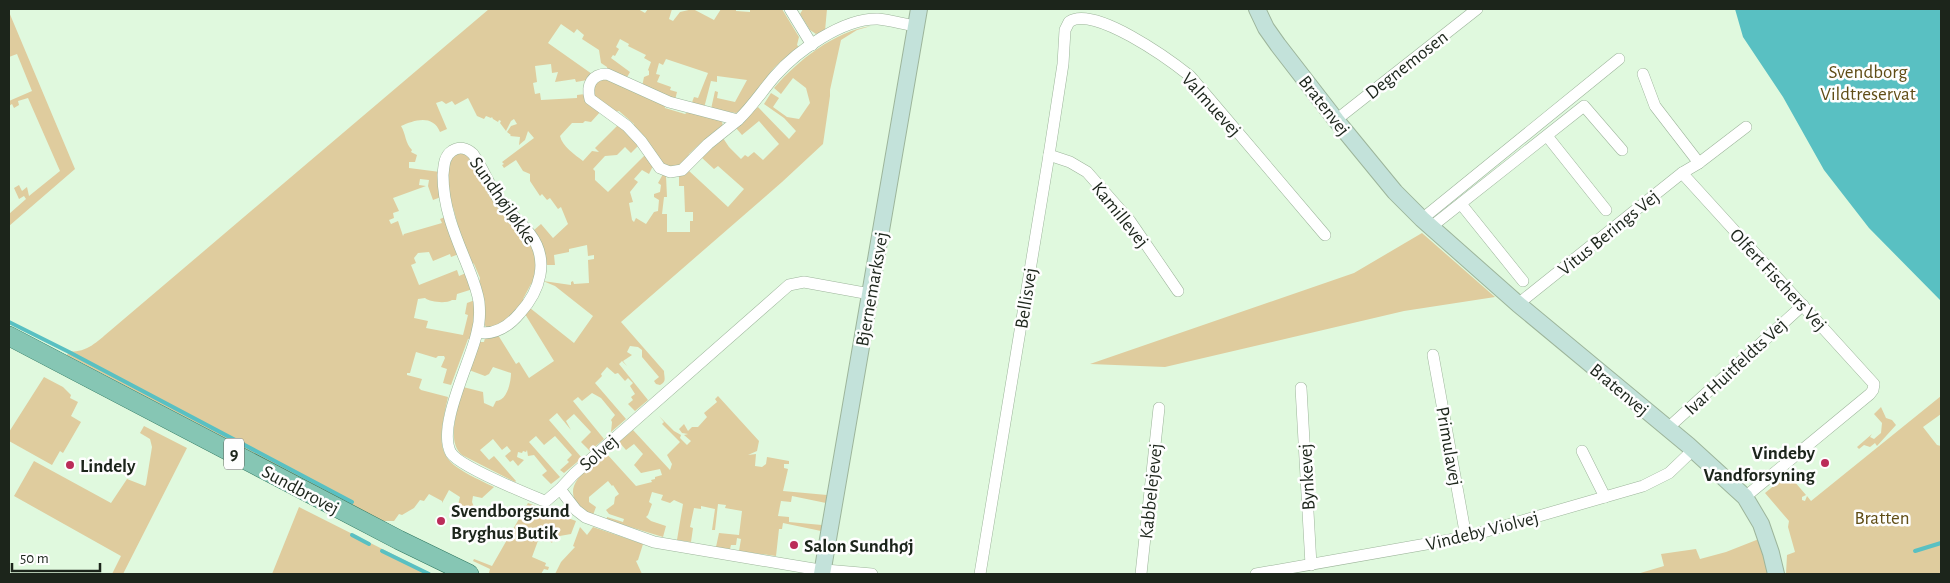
<svg xmlns="http://www.w3.org/2000/svg" width="1950" height="583" font-family="'Alegreya Sans',sans-serif">
  <style>
    .green { fill: #dfcc9e }
    .water { fill: #59c0c2 }
    .lines { fill: none; stroke-linecap: round; stroke-linejoin: round }
    .stream { stroke: #59c0c2; stroke-width: 4 }
    .street-casing { stroke: #9db59b; stroke-width: 12 }
    .secondary-casing { stroke: #9db59b; stroke-width: 18 }
    .primary-casing { stroke: #2d755e; stroke-width: 20 }
    .street { stroke: #fff; stroke-width: 11 }
    .secondary { stroke: #c3e2da; stroke-width: 16 }
    .primary { stroke: #86c6b4; stroke-width: 19 }
    .poi-dot { fill: #bb2c59; stroke: #fefefe; stroke-width: 2 }
    .labels { text-anchor: middle; stroke-width: 5; stroke-linejoin: round; paint-order: stroke }
    .shield { fill: #fefefe; stroke: #60665f; stroke-width: 1 }
    .shield-label { font-size: 18px; font-weight: bold; fill: #1c251b }
    .street-label { font-size: 19px; fill: #1c251b; stroke: #fefefe }
    .park-label { font-size: 19px; fill: #604d16; stroke: #fefefe }
    .poi-label { font-size: 19px; font-weight: bold; fill: #1c251b; stroke: #fefefe; text-anchor: start }
  </style>
  <rect width="100%" height="100%" fill="#e0f9de"/>
  <g class="green">
    <path d="M489 9H638L645 13 648 9H672L669 19 673 21 680 12 693 9 714 20 721 9H736V11L750 12V9H782L799 37 797 45 799 47C790 54 782 60 774 68 762 81 753 106 736 113L711 109 715 91 718 92 717 98 735 102 747 80 717 76V82L711 81 704 108 691 105 694 97 698 98 708 73 666 59 663 65 659 63 656 74 660 75 657 82 671 87 670 90 677 92 675 100 642 87 644 77 649 75V71L648 70 651 62 644 58 646 55 628 46 629 44 620 39 616 47 619 49 615 56 613 55 611 58 630 72 626 79 607 70V67L601 63 599 50 582 39 584 35 577 29 574 33 561 24 548 43 592 74 587 80 576 82 575 79 555 82 558 72 552 73 551 64 535 66 537 82 533 83 535 94 540 93 541 100 577 98V95L585 94 601 111 591 122 585 121 583 123H572L560 136C562 146 575 155 583 161L592 151 599 152 595 148 619 124 639 145 631 153 625 147 617 155 605 156 593 169 595 171V180L608 192 646 154 653 166 649 174 642 170 634 179 638 182 630 192 633 202 629 203 632 220 634 222 636 218 646 224 654 212 658 211 659 200 654 197V194L660 192 661 185 658 183 663 174 666 176 667 197H664L662 214H667V232H690V221H693V212H685L684 186H679V175L688 170 728 207 744 189 718 166 714 169 701 157 723 138 729 147 741 159 745 155 748 157 754 152 763 160 779 144 759 121 742 135 736 128 758 107 789 139 796 131 784 118 764 104 771 93 779 98 773 107 787 117 799 119 810 103 806 88 793 78 781 94 774 88C797 61 835 31 871 26L857 30 841 40 830 90V96L823 144 782 182 621 322 664 371C664 377 667 382 660 385L656 384 654 381 659 377 642 357V350L638 347 630 346 627 352 632 355 623 361 627 366 622 361 619 364 648 400 635 411 628 404 633 400 631 397 635 394 630 386 633 383 628 378 625 381 618 373 615 374 607 367 601 374 602 376 595 383 626 419 611 432 612 422 611 420 615 415 601 398 592 393 582 401 578 397 573 401 604 439 590 451 581 442 591 432 574 414 566 421 571 430 557 413 549 420 582 458 564 473 560 470 569 462 567 460 572 455 555 436 544 445 536 436 529 442 560 477 551 484 542 475 547 471 534 455 528 456 527 450 526 452 523 451 522 453 518 452 517 457 524 460 518 466 513 460 510 462 505 456 511 451 507 446 502 450 493 439 480 450 489 460 494 456 516 481 515 482 462 455C445 441 459 405 463 387L483 392 484 403 493 407 496 401C507 401 511 382 511 373L493 367 489 374 485 376 469 370 480 342H484L485 338 498 335 516 364 519 362 529 378 554 361 525 314 530 308 574 343 593 316 555 286 543 281 571 285V282L573 281 574 284 589 283 588 260 594 259V255L588 256 587 245 569 249V252L554 255 555 265H545L533 231 541 224 553 238 568 224 561 207 558 209 550 198 547 200 542 194 540 196 530 181V174L523 171 516 160 504 168 502 165 504 164 502 162 534 138 528 131 525 140 519 145 520 137 510 136 511 135 507 132 511 126 517 124 514 119 511 121 506 131 500 123 501 121 499 120 498 122 493 119 492 117 491 118 486 116 484 119 477 116 468 98 455 105 452 101 446 104 442 101 436 103 447 129 440 132C433 114 414 120 401 126 406 134 405 143 412 150L411 152 417 155 415 162H409V168L440 172 441 197 433 200 428 186 429 180 420 179 419 185 426 186 393 198 399 211 393 213 394 218 389 220 391 224 398 221 403 236 404 234 442 223 440 219 445 217 459 254 451 257 450 254 433 261 429 252 418 253 414 258 416 263 411 265 419 285 457 270 459 276 466 273 473 289 457 294 456 300H452C446 304 430 302 425 298L418 299 414 318 428 321 426 328 463 335 468 315 465 314 467 303 475 300V319L471 339H468L451 385 443 383 447 369 441 367 445 358 444 356H438L436 358 416 352 410 373H407V375L422 379 419 388 421 390 448 397C434 458 440 461 494 487L482 498 473 496 472 502 474 507 471 512 458 505 460 497 449 490 442 503V501L429 494 424 501 420 500 414 508 402 515 399 514 394 521H382L67 355 69 351C86 354 99 340 111 330Z"/>
    <polygon points="803,9 827,9 825,31 816,34 810,30 800,14"/>
    <polygon points="9,12 75,169 9,226 9,214 26,199 24,196 19,199 14,188 19,185 22,191 27,187 29,196 60,171 28,98 18,101 19,105 14,108 12,104 9,106 9,101 32,91 17,54 9,57"/>
    <polygon points="605,78 664,104 665,108 685,114 688,112 722,121 723,127 708,140 705,139 689,154 688,158 678,167 664,166 634,128 634,124 619,111 615,112 597,100 593,92 595,83"/>
    <path d="M462 153 469 155 505 212V219L517 231H522C537 250 536 260 534 282L531 284 523 299 524 303 505 322 488 329 483 323 479 283 480 278 474 264 470 261 457 229 458 226 453 207 450 206 448 164 454 155Z"/>
    <polygon points="1422,233 1495,297 1404,311 1165,367 1090,364 1354,273"/>
    <polygon points="44,377 63,387 71,395 70,398 78,402 71,416 81,422 63,453 60,451 52,465 9,441 9,432"/>
    <path d="M718 396 759 441 757 451 748 455 756 454 755 466 762 467 766 464 767 457 789 461V464H784V468L788 469 783 491 827 495 826 503 792 496 791 502 781 501 778 516 789 517V522L822 525 821 531 783 523 782 529H779L776 556 739 551 741 539 737 538 736 545H731L730 549 716 547 719 533 739 535 742 511 725 508 726 505 718 504 715 530H712L715 509 701 506V509L694 508 690 527 693 528 691 542 677 540 683 504 674 500 670 503 661 500 663 495 652 492 649 502 652 504 648 515 646 517 651 521 666 526 663 537 607 520V517L623 522 624 519 609 514 606 510 614 504 615 497 619 494 613 485 612 486 608 481 589 497V502L596 507 593 515C585 512 582 509 577 503 562 483 593 465 606 453L636 486 652 482 651 480 655 479V477L662 475 660 469 641 473 634 465 643 454 634 444 626 450 619 442 633 430 670 470 672 464 667 455 680 442 662 424 664 422 659 416 674 431 681 435 680 438 687 445 691 441 684 435 688 434 682 433 679 429 684 424 688 431 692 427H698L707 417 704 413 717 402 715 399Z"/>
    <polygon points="1941,396 1941,414 1923,427 1937,445 1941,446 1941,574 1786,574 1787,555 1795,552 1788,527 1789,521 1765,493 1788,474 1806,495 1802,497 1802,500 1805,501 1807,496 1811,501"/>
    <polygon points="1881,407 1886,418 1892,420 1896,425 1877,446 1875,443 1870,447 1864,445 1859,449 1857,447 1872,434 1870,437 1874,439 1881,433 1882,423 1874,414"/>
    <polygon points="144,426 187,448 123,574 112,574 121,556 14,496 34,461 111,503 127,479 145,486 146,484 152,447 150,439 140,433"/>
    <polygon points="528,503 576,521 571,534 554,537 552,543 548,539 539,538 532,557 546,563 545,566 549,567 548,570 544,569 541,574 493,574 489,573 490,569 473,561 474,559 492,566"/>
    <polygon points="299,507 420,568 433,574 272,574"/>
    <polygon points="580,527 587,535 593,527 643,544 638,560 636,561 642,574 555,574 561,562 575,547 573,546"/>
    <polygon points="1759,539 1769,574 1637,574 1664,566 1661,554 1696,549 1700,559 1726,552"/>
  </g>
  <polygon class="water" points="1735,9 1941,9 1941,301 1869,228 1824,170 1783,97 1743,37"/>
  <g class="lines">
    <g class="stream">
      <polyline points="9,322 69,352 352,502"/>
      <polyline points="352,535 369,544"/>
      <polyline points="382,551 429,574"/>
      <polyline points="1915,551 1941,543"/>
    </g>
    <defs>
      <g id="street">
        <polyline points="790,9 812,45"/>
        <path d="M607 74 669 102 738 120 708 144 682 170 670 172 660 168 641 141 627 126 590 99C586 85 592 74 607 74Z"/>
        <polyline points="1643,74 1655,106 1699,163"/>
        <path d="M738 120C752 107 762 91 775 76 797 51 843 18 878 19 890 20 903 24 916 26"/>
        <polyline points="1336,120 1477,9"/>
        <polyline points="1547,136 1606,210"/>
        <polyline points="1049,155 1070,162 1087,172 1130,221 1178,291"/>
        <polyline points="1682,173 1874,384 1873,390 1870,394 1745,497"/>
        <polyline points="1461,204 1523,281"/>
        <polyline points="1422,219 1619,59"/>
        <polyline points="1431,227 1584,106 1622,150"/>
        <polyline points="1518,304 1682,173 1699,163 1746,127"/>
        <path d="M477 332C495 336 509 326 520 313 540 291 550 260 530 234 521 222 508 212 499 200 489 185 483 168 473 154 467 148 459 146 452 151 444 156 444 166 443 175 443 206 454 233 466 262 471 275 477 288 479 302 480 312 480 322 477 332 472 359 436 427 451 453 459 466 525 493 542 500L546 501 560 489 574 474 789 285 804 282 870 294"/>
        <polyline points="1433,355 1466,537"/>
        <polyline points="1301,388 1311,565"/>
        <polyline points="1668,428 1803,305"/>
        <polyline points="1582,451 1605,497"/>
        <polyline points="560,489 576,510 585,517 654,542 814,569 872,574"/>
        <path d="M980 574 1049 155 1063 64 1065 30 1069 22C1093 4 1170 60 1190 76L1325 235"/>
        <polyline points="1141,574 1159,408"/>
        <polyline points="1256,574 1466,537 1643,486 1669,473 1693,450"/>
      </g>
      <g id="secondary">
        <polyline points="1257,9 1266,28 1278,45 1336,120 1395,192 1422,219 1518,304 1688,445 1745,497 1761,524 1771,553 1776,574"/>
        <polyline points="822,574 919,9"/>
      </g>
      <polyline id="primary" points="9,336 399,540 469,574"/>
    </defs>
    <use href="#street" class="street-casing"/>
    <use href="#secondary" class="secondary-casing"/>
    <use href="#primary" class="primary-casing"/>
    <use href="#street" class="street"/>
    <use href="#secondary" class="secondary"/>
    <use href="#primary" class="primary"/>
  </g>
  <g class="poi-dot">
    <circle cx="1825" cy="463" r="5"/>
    <circle cx="70" cy="465" r="5"/>
    <circle cx="441" cy="521" r="5"/>
    <circle cx="794" cy="545" r="5"/>
  </g>
  <g class="labels">
    <rect class="shield" x="224" y="438.5" width="20" height="31" rx="4"/>
    <g class="shield-label">
      <text x="234" y="460">9</text>
    </g>
    <g class="street-label">
      <text transform="translate(1406 64) rotate(-38)" y="7">Degnemosen</text>
      <text transform="translate(1212 104) rotate(48)" y="7">Valmuevej</text>
      <text transform="translate(1325 105) rotate(52)" y="7">Bratenvej</text>
      <text transform="translate(504 200) rotate(55)" y="7">Sundhøjløkke</text>
      <text transform="translate(1121 214) rotate(51)" y="7">Kamillevej</text>
      <text transform="translate(1608 232) rotate(-39)" y="7">Vitus Berings Vej</text>
      <text transform="translate(1779 279) rotate(47)" y="7">Olfert Fischers Vej</text>
      <text transform="translate(871 289) rotate(-80)" y="7">Bjernemarksvej</text>
      <text transform="translate(1025 298) rotate(-81)" y="7">Bellisvej</text>
      <text transform="translate(1735 366) rotate(-43)" y="7">Ivar Huitfeldts Vej</text>
      <text transform="translate(1620 389) rotate(40)" y="7">Bratenvej</text>
      <text transform="translate(1450 446) rotate(80)" y="7">Primulavej</text>
      <text transform="translate(598 452) rotate(-41)" y="7">Solvej</text>
      <text transform="translate(1306 477) rotate(-93)" y="7">Bynkevej</text>
      <text transform="translate(301 489) rotate(28)" y="7">Sundbrovej</text>
      <text transform="translate(1150 491) rotate(-84)" y="7">Kabbelejevej</text>
      <text transform="translate(1482 530) rotate(-14)" y="7">Vindeby Violvej</text>
    </g>
    <g class="park-label">
      <text x="1868" y="78">Svendborg<tspan x="1868" dy="22">Vildtreservat</tspan></text>
      <text x="1882" y="524">Bratten</text>
    </g>
    <g class="poi-label">
      <text x="1815" y="459" text-anchor="end">Vindeby<tspan x="1815" dy="22">Vandforsyning</tspan></text>
      <text x="80" y="472">Lindely</text>
      <text x="451" y="517">Svendborgsund<tspan x="451" dy="22">Bryghus Butik</tspan></text>
      <text x="804" y="552">Salon Sundhøj</text>
    </g>
  </g>
  <rect width="1950" height="583" fill="none" stroke="#1c251b" stroke-width="20"/>
  <path d="M12 563v8h88v-8" fill="none" stroke="#1c251b" stroke-width="2.5"/>
  <text x="20" y="563" font-size="15" fill="#1c251b" stroke="#fefefe" stroke-width="4" paint-order="stroke">50 m</text>
</svg>
